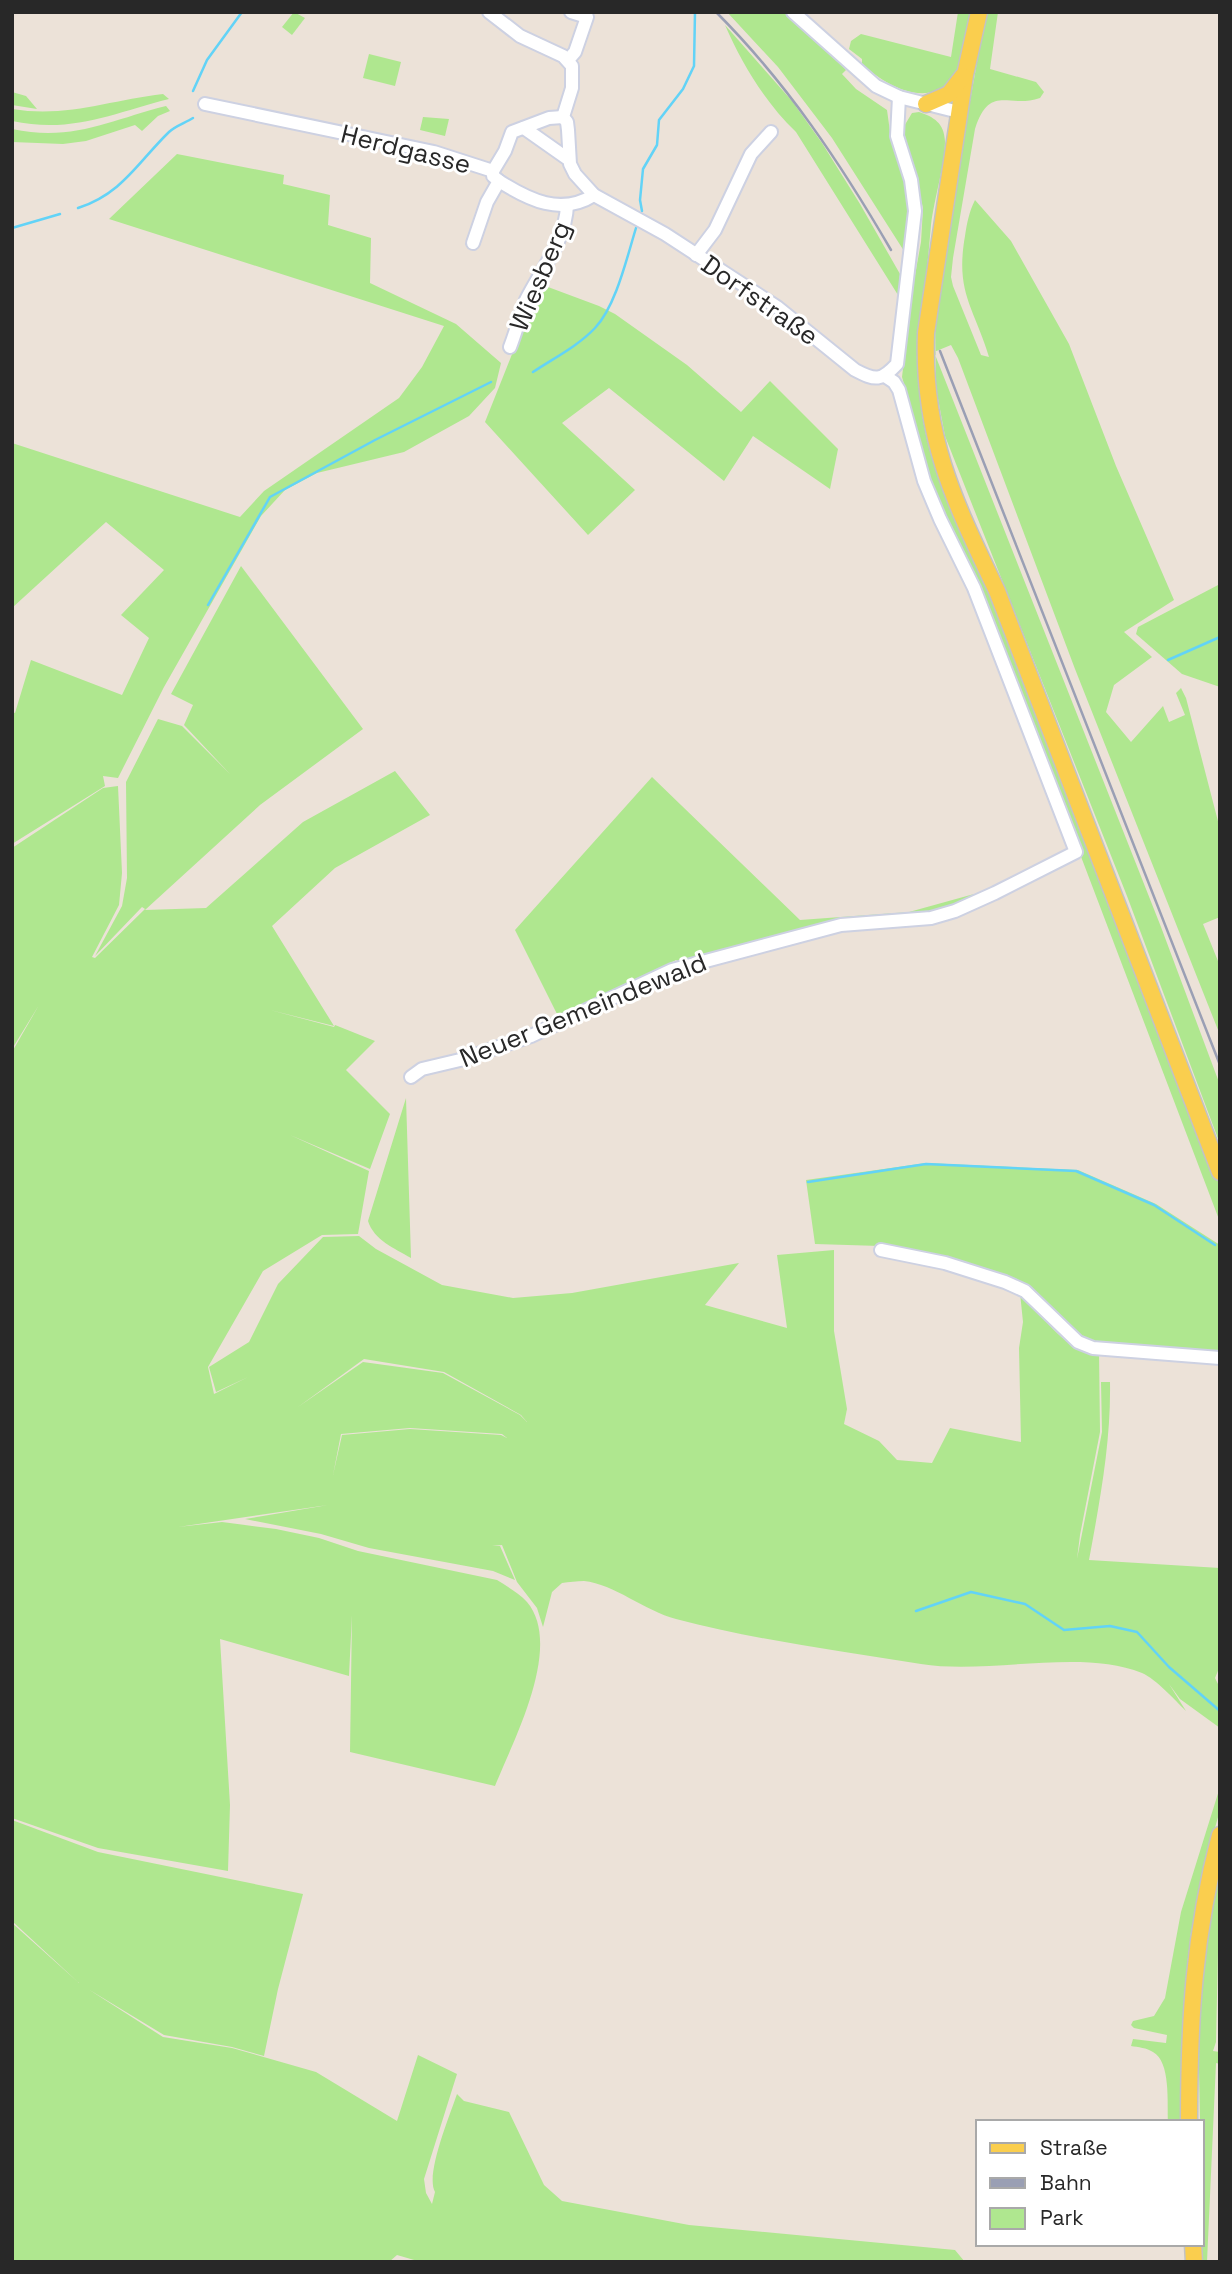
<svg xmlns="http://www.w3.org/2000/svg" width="1232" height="2274" font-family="'Space Grotesk',sans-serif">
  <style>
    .green { fill: #afe78f; fill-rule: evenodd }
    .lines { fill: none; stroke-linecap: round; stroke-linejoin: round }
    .stream { stroke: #62d3f7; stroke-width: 2.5 }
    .minor-casing { stroke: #cdd1e2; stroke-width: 16 }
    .major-casing { stroke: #c3c3c3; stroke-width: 19 }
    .minor { stroke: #fff; stroke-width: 12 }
    .major { stroke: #face4e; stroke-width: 16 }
    .rail { stroke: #9a9fb4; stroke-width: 2.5 }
    .labels { text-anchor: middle; stroke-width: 6; stroke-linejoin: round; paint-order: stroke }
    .street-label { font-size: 26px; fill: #282828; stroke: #fff }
  </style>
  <rect width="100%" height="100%" fill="#ece2d8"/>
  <g class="green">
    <polygon points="294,12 305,18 292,35 282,27"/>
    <path d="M727 12C739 12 779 9 787 13 809 24 831 52 846 70L842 74 856 89 887 110 891 139 903 172 908 211 904 251 832 138 778 67Z"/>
    <path d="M958 12H973C968 32 966 60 954 76 929 111 885 85 862 64V59L849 49 851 41 861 34 951 57Z"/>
    <path d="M986 12H998L990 69 1036 82 1044 92 1040 98C1008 109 990 83 975 129L953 258 951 277 953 286 981 355 989 357C974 307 955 293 965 236 967 223 969 212 975 200L1011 241 1069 344 1116 466 1174 600 1124 632 1152 657 1114 685 1106 712 1131 742 1163 706 1169 722 1185 715 1176 693 1181 688 1186 698 1220 829V917L1203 924 1220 966V1035L1075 669 958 358 951 345 934 352 1161 927 1220 1085V1144L1127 896 945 436 936 388 935 319 944 247Z"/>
    <path d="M725 25 792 101 822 143 860 204 900 274 898 295 796 132C765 102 742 64 725 25Z"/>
    <polygon points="369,54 401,62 395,86 363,78"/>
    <polygon points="12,92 26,96 37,109 12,105"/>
    <path d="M163 94 169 99C113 113 72 134 12 121V109C67 118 110 100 163 94Z"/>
    <path d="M166 106 170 111 158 116 142 131 135 125 86 141 63 144 12 142V129C73 142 110 120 166 106Z"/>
    <path d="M919 112C934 117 944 123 945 141 945 165 934 199 931 225 929 248 927 271 924 293 922 307 918 321 918 335 915 428 935 483 979 563L1174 1060 1220 1185V1222L1080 854 916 444 909 401 902 377 912 292 921 242 923 208 903 128 912 113Z"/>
    <polygon points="423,117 449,119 445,136 420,130"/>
    <polygon points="177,154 284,175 283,184 330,195 328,225 371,238 370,283 456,324 501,363 495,388 469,416 404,452 317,473 285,490 261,516 164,687 118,778 103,776 105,786 12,844 12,712 15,713 31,660 122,695 149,638 121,615 164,570 106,522 12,608 12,443 240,517 264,491 399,398 422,367 444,326 109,219"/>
    <polygon points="540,284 599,306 615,314 687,365 741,412 770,381 838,449 830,489 753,436 724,481 609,388 562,423 635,490 588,535 485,422"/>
    <path d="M241 566 363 729 260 805 145 910 206 908 303 822 395 771 430 815 335 868 272 926 334 1026 270 1010 334 1027 335 1025 375 1041 346 1070 390 1114 370 1169 290 1135 369 1171 358 1234 322 1235 263 1271 208 1367 214 1394 248 1377 216 1392 209 1367 249 1342 278 1284 323 1237 359 1236 376 1249 442 1285 513 1298 572 1293 739 1263 705 1305 787 1328 777 1255 834 1250V1331L847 1409 844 1424 879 1441 897 1460 932 1463 950 1428 1021 1442 1019 1348 1023 1322 1020 1293C1039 1308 1054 1338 1077 1346 1084 1348 1092 1349 1099 1351L1100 1432 1080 1535 1077 1559 1102 1432 1101 1382H1110C1111 1443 1100 1500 1089 1560L1220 1568V1666L1215 1678 1220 1688V1728L1180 1699 1169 1684 1186 1711C1175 1700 1156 1679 1142 1673 1080 1648 989 1675 921 1664 839 1651 756 1640 676 1619 645 1611 614 1584 584 1581 577 1581 569 1582 562 1583L552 1592 543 1627 537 1608 517 1582 502 1545 492 1546H500L515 1580 493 1571 369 1548 321 1534 245 1519 328 1505 178 1527 222 1522 276 1529 319 1538 358 1551 497 1580C508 1587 519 1593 527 1602 564 1646 513 1741 495 1786L350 1752 352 1615 349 1676 220 1639 230 1805 228 1871 98 1848 12 1818V1052L39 1005 12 1049V848L103 788 118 786 122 873 119 905 92 957 95 958 145 909 142 907 95 956 122 906 127 878 126 782 158 719 182 726 230 774 184 725 193 705 171 694ZM364 1359 444 1372 521 1415 527 1422 520 1415 443 1373 363 1362 298 1407ZM410 1428 502 1434 507 1438 501 1435 410 1429 342 1435 333 1475 341 1434Z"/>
    <polygon points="1220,584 1220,687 1182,674 1136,634 1138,627"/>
    <polygon points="652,777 800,920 909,912 974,894 941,913 855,919 803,928 681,963 676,960 560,1020 515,930"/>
    <path d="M406 1098 411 1258C394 1248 374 1240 368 1221Z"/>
    <polygon points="926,1163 1078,1170 1156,1204 1220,1245 1220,1353 1085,1341 1024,1284 880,1246 815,1244 806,1180"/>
    <path d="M1220 1787V1810L1205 1863 1191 1932 1187 1966 1183 2020 1187 2048V2122H1168C1167 2103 1171 2062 1153 2052 1147 2048 1138 2047 1131 2046L1133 2039 1166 2043 1167 2035 1134 2028 1131 2025 1133 2021 1154 2016 1165 1998 1181 1912Z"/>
    <path d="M12 1820 98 1852 303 1894 278 1989 264 2056 232 2047 164 2035 88 1989 163 2037 232 2048 316 2072 397 2121 418 2055 457 2074 424 2179 426 2193 432 2204 435 2192C425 2175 450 2115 457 2094L464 2101 509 2112 544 2185 562 2201 689 2225 955 2250 965 2262H421L397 2255 389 2262H12V1923L79 1983 12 1921Z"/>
    <polygon points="1220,1860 1216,2042 1213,2051 1220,2052 1220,2064 1216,2063 1207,2262 1202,2262 1202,2122 1200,2122 1198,2019 1206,1931"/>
  </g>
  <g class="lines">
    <g class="stream">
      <polyline points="193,91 207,60 242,12"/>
      <path d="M78 208C122 194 138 162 169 132 175 126 185 123 193 118"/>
      <polyline points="642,211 640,200 643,169 657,145 659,120 683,89 694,66 695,12"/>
      <polyline points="12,228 60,214"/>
      <path d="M533 372C554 358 578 346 595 328 616 306 627 257 636 228"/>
      <polyline points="208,605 270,497 375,440 491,382"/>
      <polyline points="1168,660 1220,637"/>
      <polyline points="808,1182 926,1164 1076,1171 1154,1205 1215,1245"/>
      <polyline points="916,1611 971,1592 1025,1604 1064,1630 1110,1626 1137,1632 1169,1667 1220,1711"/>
    </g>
    <defs>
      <g id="minor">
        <path d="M489 12 520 36 563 56 572 66V88L563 117 567 122 568 130 570 164 575 174 594 195 665 234 777 307 855 370C876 381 881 381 897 364L915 211 911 180 897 136 899 97"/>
        <polyline points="793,12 876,86 899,97 959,112"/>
        <polyline points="568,60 575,52 587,17 571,12"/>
        <path d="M205 104 434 152 493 171V176L499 181C529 200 561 216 594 195"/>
        <polyline points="524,128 568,159"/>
        <polyline points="493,171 505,151 512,132 549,118 563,117"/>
        <polyline points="473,243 487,202 499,181"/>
        <polyline points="696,255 715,230 751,154 771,132"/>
        <path d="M510 347C516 332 520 315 526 300 541 270 566 240 567 205"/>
        <polyline points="411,1077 422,1069 460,1060 531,1036 672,970 841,925 931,918 955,911 995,893 1076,852 974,588 940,519 924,481 899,390 894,382 885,376"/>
        <polyline points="881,1250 945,1263 1005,1282 1025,1291 1078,1342 1093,1348 1220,1358"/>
      </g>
      <g id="major">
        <path d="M979 12 965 75 926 333C922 436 954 501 997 591L1220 1172"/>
        <polyline points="926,104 949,94 963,76"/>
        <path d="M1189 2122C1189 2020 1194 1933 1220 1835"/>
        <polyline points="1193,2244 1194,2262"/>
      </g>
    </defs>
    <use href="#minor" class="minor-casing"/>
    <use href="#major" class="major-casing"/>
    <use href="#minor" class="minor"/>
    <use href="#major" class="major"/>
    <g class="rail">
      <path d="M716 12C787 83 841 164 891 250"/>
      <polyline points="940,351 1220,1065"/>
    </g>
  </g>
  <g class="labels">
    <g class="street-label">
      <text transform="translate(406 149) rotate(14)" y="9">Herdgasse</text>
      <text transform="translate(540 276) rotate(-67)" y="9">Wiesberg</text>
      <text transform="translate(760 300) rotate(35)" y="9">Dorfstraße</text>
      <text transform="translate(583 1010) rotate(-22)" y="9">Neuer Gemeindewald</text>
    </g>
  </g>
  <rect width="1232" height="2274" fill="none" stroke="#282828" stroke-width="28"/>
  <rect x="976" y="2120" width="228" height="126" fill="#ffffff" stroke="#a9a9a9" stroke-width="2"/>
  <rect x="990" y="2143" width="35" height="10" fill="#face4e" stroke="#a9a9a9" stroke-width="2"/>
  <text x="1040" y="2155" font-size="21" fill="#282828">Straße</text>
  <rect x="990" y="2178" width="35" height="10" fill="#9a9fb4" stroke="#a9a9a9" stroke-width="2"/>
  <text x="1040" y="2190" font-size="21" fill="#282828">Bahn</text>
  <rect x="990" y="2208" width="35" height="21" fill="#afe78f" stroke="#a9a9a9" stroke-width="2"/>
  <text x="1040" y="2225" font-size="21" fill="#282828">Park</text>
</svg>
